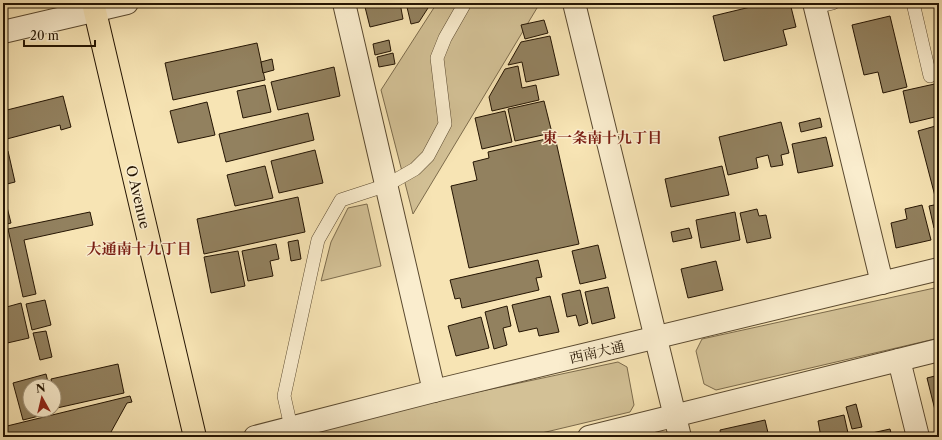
<svg xmlns="http://www.w3.org/2000/svg" width="942" height="440" font-family="'Libre Caslon Text','Noto Serif JP',serif">
  <style>
    .green { fill: #d3c196; stroke: #7c6b4c }
    .building { fill: #92815f; stroke: #251503 }
    .lines { fill: none; stroke-linecap: round; stroke-linejoin: round }
    .service-casing { stroke: #5a492f; stroke-width: 14 }
    .minor-casing { stroke: #5a492f; stroke-width: 24 }
    .tertiary-casing { stroke: #5a492f; stroke-width: 24 }
    .trunk-casing { stroke: #251503; stroke-width: 24 }
    .service { stroke: #faedce; stroke-width: 13 }
    .minor { stroke: #faedce; stroke-width: 22 }
    .tertiary { stroke: #faedce; stroke-width: 22 }
    .trunk { stroke: #f7e4b4; stroke-width: 22 }
    .labels { text-anchor: middle; stroke-width: 3; stroke-linejoin: round; paint-order: stroke }
    .street-label { font-size: 14px; fill: #251503; stroke: #faedce }
    .neighbourhood-label { font-size: 15px; font-weight: bold; fill: #7a1f14; stroke: #faedce }
  </style>
  <rect width="100%" height="100%" fill="#f7e4b4"/>
  <filter id="stains"><feTurbulence type="fractalNoise" baseFrequency=".005" numOctaves="4"/><feColorMatrix values="0 0 0 0 .2 0 0 0 0 .09 0 0 0 0 .02 0 0 0 .5 -.17"/></filter>
  <radialGradient id="worn" r=".72"><stop offset=".6" stop-color="#630" stop-opacity="0"/><stop offset="1" stop-color="#630" stop-opacity=".3"/></radialGradient>
  <g class="green">
    <polygon points="437,3 540,3 413,214 381,90"/>
    <polygon points="367,204 381,266 321,281 331,242 348,208"/>
    <polygon points="939,287 939,338 716,390 704,384 696,351 702,339"/>
    <polygon points="618,362 627,367 634,405 630,412 525,437 297,437 430,402"/>
  </g>
  <g class="building">
    <polygon points="364,3 400,3 403,19 370,27"/>
    <polygon points="406,3 427,3 428,8 419,22 411,24"/>
    <polygon points="767,3 790,3 796,27 783,30 787,45 724,61 713,16"/>
    <polygon points="890,16 907,87 883,93 878,72 864,75 852,25"/>
    <polygon points="544,20 548,33 525,39 521,25"/>
    <polygon points="550,36 559,75 526,82 522,62 508,65 521,42"/>
    <polygon points="389,40 391,51 375,55 373,44"/>
    <polygon points="257,43 265,80 173,100 165,63"/>
    <polygon points="393,53 395,64 379,67 377,57"/>
    <polygon points="272,59 274,70 263,73 261,62"/>
    <polygon points="518,66 522,88 536,85 539,100 492,111 489,97 505,69"/>
    <polygon points="334,67 340,96 278,110 271,82"/>
    <polygon points="939,83 939,116 910,123 903,91"/>
    <polygon points="265,85 271,112 243,118 237,91"/>
    <polygon points="63,96 71,127 61,130 60,125 3,140 3,111"/>
    <polygon points="544,101 552,133 515,141 508,109"/>
    <polygon points="207,102 215,135 178,143 170,111"/>
    <polygon points="505,111 512,142 482,149 475,118"/>
    <polygon points="308,113 314,140 226,162 219,134"/>
    <polygon points="820,118 822,127 801,132 799,123"/>
    <polygon points="781,122 789,153 781,155 783,165 771,167 768,155 756,158 758,168 728,175 719,137"/>
    <polygon points="939,125 939,199 936,200 918,131"/>
    <polygon points="555,137 579,244 469,268 451,186 477,180 473,162 489,158 488,152"/>
    <polygon points="826,137 833,166 798,173 792,144"/>
    <polygon points="315,150 323,183 279,193 271,161"/>
    <polygon points="8,151 15,182 3,185 3,152"/>
    <polygon points="265,166 273,198 235,206 227,175"/>
    <polygon points="722,166 729,195 671,207 665,179"/>
    <polygon points="3,191 11,223 3,225"/>
    <polygon points="298,197 305,232 204,254 197,219"/>
    <polygon points="939,204 939,227 934,228 929,206"/>
    <polygon points="922,205 931,240 896,248 891,223 907,219 905,209"/>
    <polygon points="757,209 759,216 766,215 771,238 747,243 740,213"/>
    <polygon points="90,212 93,225 24,240 36,294 23,297 8,229"/>
    <polygon points="735,212 740,240 701,248 696,220"/>
    <polygon points="689,228 692,238 673,242 671,232"/>
    <polygon points="298,240 301,259 291,261 288,242"/>
    <polygon points="276,244 279,259 270,261 273,276 248,281 242,251"/>
    <polygon points="598,245 606,278 580,284 572,251"/>
    <polygon points="238,251 245,286 211,293 204,257"/>
    <polygon points="538,260 542,277 536,278 539,290 462,308 460,298 455,299 450,280"/>
    <polygon points="716,261 723,290 688,298 681,269"/>
    <polygon points="608,287 615,318 592,324 585,292"/>
    <polygon points="580,290 588,323 579,326 576,315 567,317 562,294"/>
    <polygon points="550,296 559,332 539,336 537,328 519,332 512,305"/>
    <polygon points="45,300 51,325 32,330 26,304"/>
    <polygon points="21,303 29,338 3,344 3,308"/>
    <polygon points="507,306 511,326 503,328 507,345 494,349 485,312"/>
    <polygon points="481,317 489,348 456,356 448,326"/>
    <polygon points="46,331 52,357 40,360 33,333"/>
    <polygon points="118,364 124,393 57,408 54,386 52,386 51,379"/>
    <polygon points="46,374 49,386 30,386 30,410 54,410 54,407 55,412 23,420 13,383"/>
    <polygon points="939,375 939,414 936,414 927,378"/>
    <polygon points="130,396 132,402 127,403 111,432 112,437 3,437 3,427"/>
    <polygon points="856,404 862,427 852,429 846,407"/>
    <polygon points="844,415 848,433 833,437 821,437 818,421"/>
    <polygon points="765,420 769,437 721,437 720,430"/>
    <polygon points="890,429 892,437 854,437"/>
  </g>
  <g class="lines">
    <defs>
      <g id="service">
        <polyline points="913,3 930,76"/>
        <polyline points="815,7 833,3"/>
        <polyline points="291,427 284,396 318,240 341,200 387,185 415,169 428,156 445,124 437,58 445,38 465,3"/>
      </g>
      <g id="minor">
        <polyline points="344,3 434,391"/>
        <polyline points="814,3 882,283"/>
        <polyline points="3,32 127,3"/>
        <polyline points="899,360 918,437"/>
      </g>
      <g id="tertiary">
        <polyline points="574,3 680,437"/>
        <polyline points="255,437 434,391 939,269"/>
        <polyline points="589,437 939,350"/>
      </g>
      <polyline id="trunk" points="93,3 195,437"/>
    </defs>
    <use href="#service" class="service-casing"/>
    <use href="#minor" class="minor-casing"/>
    <use href="#tertiary" class="tertiary-casing"/>
    <use href="#trunk" class="trunk-casing"/>
    <use href="#service" class="service"/>
    <use href="#minor" class="minor"/>
    <use href="#tertiary" class="tertiary"/>
    <use href="#trunk" class="trunk"/>
  </g>
  <g class="labels">
    <g class="street-label">
      <text transform="translate(138 197) rotate(77)" y="5">O Avenue</text>
      <text transform="translate(597 352) rotate(-13)" y="5">西南大通</text>
    </g>
    <g class="neighbourhood-label">
      <text x="602" y="143">東一条南十九丁目</text>
      <text x="139" y="254">大通南十九丁目</text>
    </g>
  </g>
  <rect width="942" height="440" fill="none" stroke="#f7e4b4" stroke-width="16"/>
  <rect x="4" y="4" width="934" height="432" fill="none" stroke="#251503" stroke-width="2"/>
  <rect x="8" y="8" width="926" height="424" fill="none" stroke="#251503"/>
  <g transform="translate(42 398) rotate(352)"><circle r="19" fill="#faedce" stroke="#a5977d"/>
  <path d="M0-3L7 15L0 10L-7 15Z" fill="#8f2418"/>
  <text y="-6" font-size="11" font-weight="bold" text-anchor="middle" fill="#251503">N</text>
  </g>
  <path d="M24 40v6h71v-6" fill="none" stroke="#251503" stroke-width="2"/>
  <text x="30" y="40" font-size="12" fill="#251503" stroke="#faedce" stroke-width="3" paint-order="stroke">20 m</text>
  <rect width="100%" height="100%" filter="url(#stains)"/>
  <rect width="100%" height="100%" fill="url(#worn)"/>
</svg>
